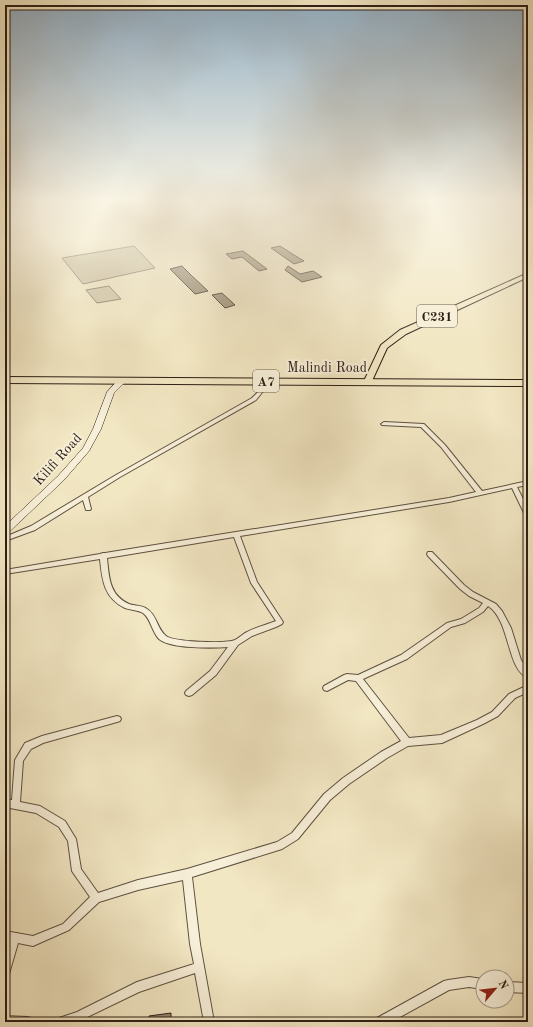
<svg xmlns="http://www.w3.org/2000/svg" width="533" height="1027" font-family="'Old Standard TT',serif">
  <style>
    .green { fill: #d0c5a5; stroke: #7e725d }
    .building { fill: #93876f; stroke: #2c1e15 }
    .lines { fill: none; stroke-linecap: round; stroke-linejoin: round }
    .street-casing { stroke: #5e5040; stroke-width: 2 }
    .secondary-casing { stroke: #2c1e15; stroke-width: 1 }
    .primary-casing { stroke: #2c1e15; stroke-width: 2 }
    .highway-casing { stroke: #2c1e15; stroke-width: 2 }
    .street { fill: #f7efd8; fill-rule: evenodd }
    .secondary { fill: #f7efd8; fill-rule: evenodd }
    .primary { fill: #f2e7c3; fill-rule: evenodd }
    .highway { fill: #f2e7c3; fill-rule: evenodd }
    .labels { text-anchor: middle; stroke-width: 4; stroke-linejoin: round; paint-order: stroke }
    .shield { fill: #f7efd8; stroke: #695d50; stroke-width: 1 }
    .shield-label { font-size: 13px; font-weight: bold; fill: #2c1e15 }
    .street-label { font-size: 14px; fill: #2c1e15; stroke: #f7efd8 }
  </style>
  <rect width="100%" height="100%" fill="#f2e7c3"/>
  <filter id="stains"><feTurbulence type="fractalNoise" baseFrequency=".005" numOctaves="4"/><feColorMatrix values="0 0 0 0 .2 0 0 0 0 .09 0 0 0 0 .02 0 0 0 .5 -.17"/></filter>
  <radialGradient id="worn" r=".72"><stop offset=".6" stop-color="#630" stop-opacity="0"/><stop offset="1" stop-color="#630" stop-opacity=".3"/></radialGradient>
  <g class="green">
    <polygon points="134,246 155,268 83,284 62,258"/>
    <polygon points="109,286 121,299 97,303 86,290"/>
  </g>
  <g class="building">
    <polygon points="280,246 294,255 304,261 294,264 271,248"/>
    <polygon points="243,251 267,269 259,271 242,257 232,259 226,254"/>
    <polygon points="182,266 191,275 208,291 195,294 170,269"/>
    <polygon points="288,266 300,274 313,271 322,277 302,282 285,270"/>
    <polygon points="222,293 235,305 225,308 212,295"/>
    <polygon points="171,1013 171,1022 149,1022 149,1016"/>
  </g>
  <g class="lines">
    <defs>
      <g id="street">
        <polygon points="17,201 21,201 5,209 5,207"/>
        <polygon points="258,380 260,380 262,381 264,390 256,400 120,477 88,497 91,509 90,510 86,510 83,500 35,530 5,541 5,537 31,526 116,475 252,398 260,390 258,381"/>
        <path d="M384 422 424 424 445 445 482 491 528 481V485L517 487 528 509V517L525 515 512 488 449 502 240 536 257 582 283 622 282 624 276 627 252 636 238 645 216 675 192 695 189 696 186 695 185 693 186 691 210 671 228 647C214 648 170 649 159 639 152 632 151 619 143 613 138 610 131 610 125 608 104 598 102 580 100 559L5 574V570L100 554 103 553H105L449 498 476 492 441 447 421 427 382 425 381 424ZM234 537 251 583 276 621C266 625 256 627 247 632 243 634 239 638 235 640 226 644 173 642 166 636 157 629 157 615 147 609 142 605 135 606 129 604 109 595 109 577 107 558Z"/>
        <path d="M428 552H432L464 585 473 592 496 604 502 611 511 628 521 660 528 670V678C506 669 511 621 488 606L483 612 465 623 451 627 407 659 363 679 409 738 441 735 477 720 492 712 509 694 528 685V692L515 698 498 716 483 724 442 743 408 746 387 758 349 784 330 800 298 839 282 849 192 877 200 944 214 1022H204L195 973 139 992 77 1022H58L59 1018 77 1012 137 982 194 964 190 944 183 880 138 890 99 902 69 930 33 946 18 943 9 974 5 975V954L9 942 5 941V931L33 936 63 924 90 897 74 874 72 871 68 841 59 827 36 813 10 808 5 810V802L10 800H12L15 760 25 743 42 736 117 716 120 717 121 719 120 721 117 722 43 743 31 749 23 761 20 802 40 806 65 821 76 839 81 869 98 893 138 880 187 869 277 842 292 833 324 794 343 778 381 752 401 741 356 681 348 680 327 691 324 690 323 688 324 686 344 675 347 674 358 675 401 655 447 623 461 619 479 608 483 603 469 596 460 589 428 556 427 554Z"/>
        <polygon points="469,977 483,979 483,989 469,987 449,990 391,1022 376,1022 377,1018 444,981 448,980"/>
        <polygon points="507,982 528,983 528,993 507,992"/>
        <polygon points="5,1016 27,1017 31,1018 32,1022 5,1022"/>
      </g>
      <polygon id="secondary" points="119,379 125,379 126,381 114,393 101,429 89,451 64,480 8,533 5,534 5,526 58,476 83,448 93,429 107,392"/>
      <polygon id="primary" points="528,273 528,277 406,334 387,348 371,383 368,383 364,381 381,345 400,330"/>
      <polygon id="highway" points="5,377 528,380 528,386 5,383"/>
    </defs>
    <use href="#street" class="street-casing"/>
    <use href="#secondary" class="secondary-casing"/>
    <use href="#primary" class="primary-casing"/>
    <use href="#highway" class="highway-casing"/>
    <use href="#street" class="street"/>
    <use href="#secondary" class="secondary"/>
    <use href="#primary" class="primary"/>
    <use href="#highway" class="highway"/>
  </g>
  <linearGradient id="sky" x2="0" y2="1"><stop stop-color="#91adc2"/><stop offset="0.58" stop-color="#f9f4e4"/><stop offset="1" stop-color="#f9f4e4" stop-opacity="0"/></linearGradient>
  <rect width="533" height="345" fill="url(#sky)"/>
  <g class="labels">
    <g class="shield">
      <rect x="417" y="305" width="40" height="22" rx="3"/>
      <rect x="253" y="370" width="26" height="22" rx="3"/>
    </g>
    <g class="shield-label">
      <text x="437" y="321">C231</text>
      <text x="266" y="386">A7</text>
    </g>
    <g class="street-label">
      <text x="327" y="372">Malindi Road</text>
      <text transform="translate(57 459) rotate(-48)" y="5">Kilifi Road</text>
    </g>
  </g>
  <rect width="533" height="1027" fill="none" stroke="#f2e7c3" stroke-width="20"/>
  <rect x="6" y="6" width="521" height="1015" fill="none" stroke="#2c1e15" stroke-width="2"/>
  <rect x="10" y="10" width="513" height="1007" fill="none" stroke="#2c1e15"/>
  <g transform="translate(495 989) rotate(62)"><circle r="19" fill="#f7efd8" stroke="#a69b8a"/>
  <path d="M0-3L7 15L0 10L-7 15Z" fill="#8f2418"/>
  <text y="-6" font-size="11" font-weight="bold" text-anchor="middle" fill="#2c1e15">N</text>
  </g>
  <rect width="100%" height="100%" filter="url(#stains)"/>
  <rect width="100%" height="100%" fill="url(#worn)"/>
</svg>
